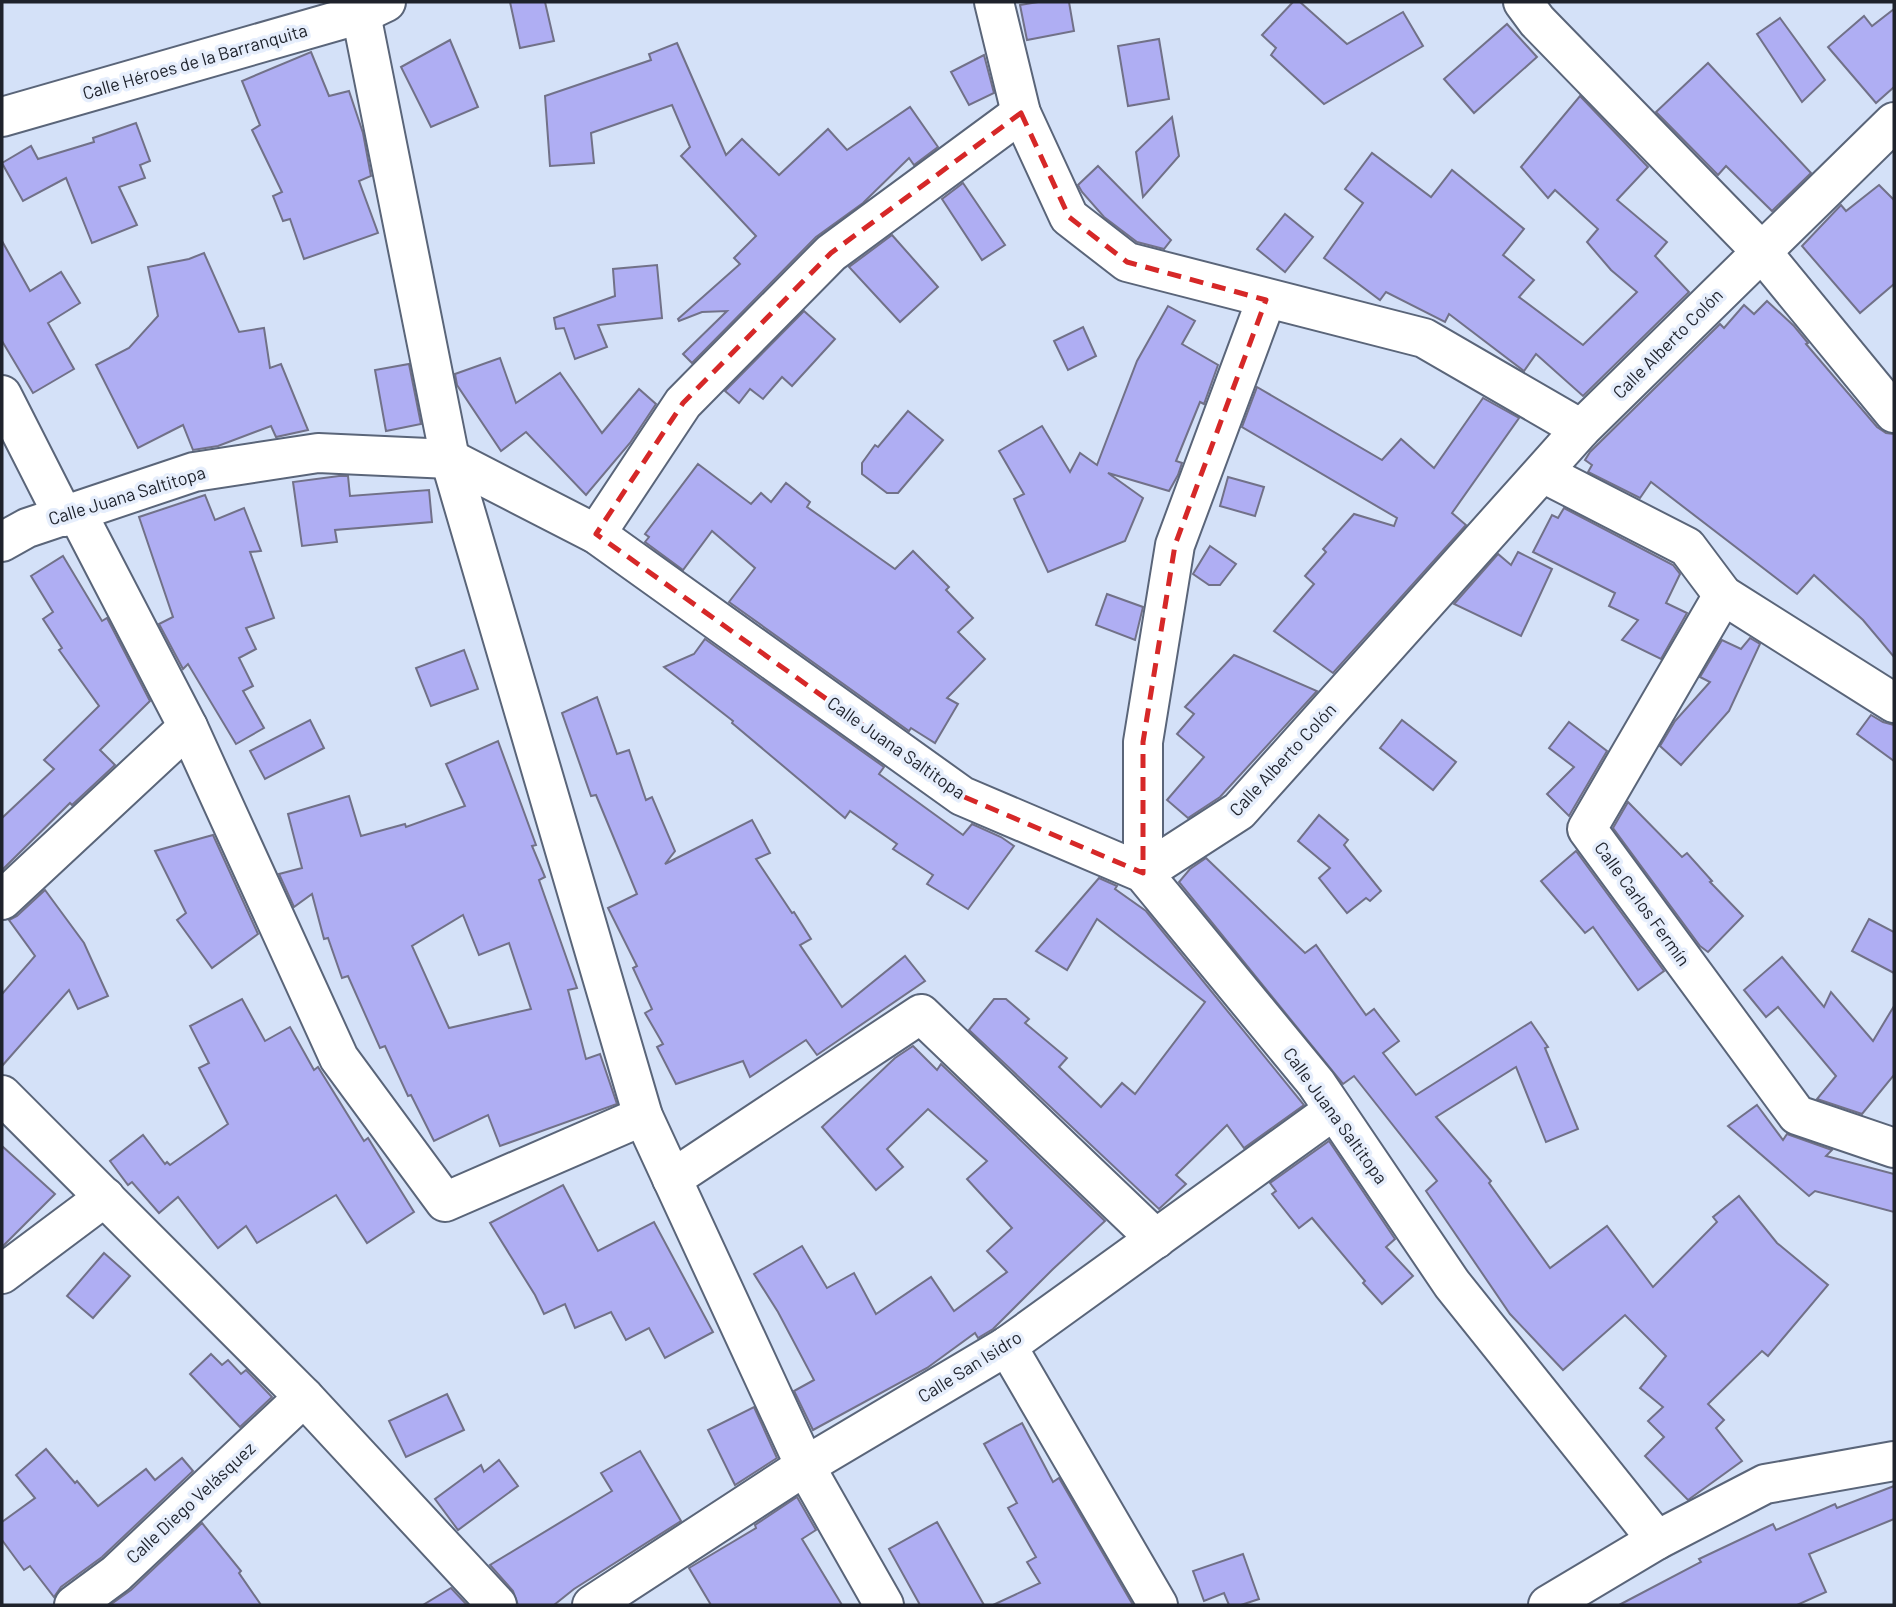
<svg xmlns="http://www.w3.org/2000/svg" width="1896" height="1607" font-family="Barlow,sans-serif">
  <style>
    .building { fill: #afaef3; stroke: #717188; stroke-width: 2; fill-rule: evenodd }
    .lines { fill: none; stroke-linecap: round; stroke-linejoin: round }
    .street-casing { stroke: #5a6579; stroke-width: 42 }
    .street { stroke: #fff; stroke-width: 38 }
    .marked { fill: none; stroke: #d62828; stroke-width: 5; stroke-dasharray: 14 9; stroke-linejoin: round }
    .labels { text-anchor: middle; stroke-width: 7; stroke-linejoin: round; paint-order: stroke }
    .street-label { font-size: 18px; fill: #1e222b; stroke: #e6eefc }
  </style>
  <rect width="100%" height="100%" fill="#d4e1f8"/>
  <g class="building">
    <polygon points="510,2 545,2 554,41 520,48"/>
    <polygon points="1038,2 1069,2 1074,31 1027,40 1020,5"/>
    <polygon points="1293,2 1300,2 1347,44 1403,12 1423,46 1324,104 1271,55 1276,48 1262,35"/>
    <polygon points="1894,9 1894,87 1876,103 1828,47 1864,16 1872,26"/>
    <polygon points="1780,18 1825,80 1802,102 1757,34"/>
    <polygon points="1507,24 1537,57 1474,113 1444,79"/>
    <polygon points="1159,39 1169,99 1128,106 1118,46"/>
    <polygon points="450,40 478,107 431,127 401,67"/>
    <polygon points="677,43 726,155 742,139 779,175 828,129 847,150 910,107 938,147 914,165 909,158 863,203 816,237 692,363 683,354 727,311 702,312 679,321 678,319 740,264 734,258 756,236 681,156 690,147 672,105 591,133 594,163 550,166 545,96 651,60 649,54"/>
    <polygon points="311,52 329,96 349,91 363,133 371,176 359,181 378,233 304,259 290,219 283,221 273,196 282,192 252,130 260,125 242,81"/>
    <polygon points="984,55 994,93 969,105 951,72"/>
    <polygon points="1708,63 1811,173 1772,211 1726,166 1718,175 1656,112"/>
    <polygon points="1580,96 1648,167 1617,200 1667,242 1655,256 1689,292 1583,396 1536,354 1524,371 1449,314 1445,322 1386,292 1380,300 1324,258 1363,203 1345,189 1372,153 1431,197 1452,170 1524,229 1503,255 1534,280 1519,297 1583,345 1637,292 1611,270 1587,242 1598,229 1555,190 1548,198 1521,167"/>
    <polygon points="1172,117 1179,156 1143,197 1136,152"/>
    <polygon points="136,123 150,161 140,165 145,178 119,187 137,225 92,243 66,178 23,201 2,163 31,146 38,159 94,142 93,138"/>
    <polygon points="1098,166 1171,240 1164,249 1137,242 1104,217 1082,192 1078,185"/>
    <polygon points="963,183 1005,245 982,260 942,199"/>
    <polygon points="1879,185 1894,200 1894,284 1860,313 1802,246 1841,205 1846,211"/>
    <polygon points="1285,214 1313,237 1285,272 1257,249"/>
    <polygon points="892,235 938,287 900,322 849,267"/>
    <polygon points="2,241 30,291 61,272 80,303 48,323 74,369 33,393 2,341"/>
    <polygon points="204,253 239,332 264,328 270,368 281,364 308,430 276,437 271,426 218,446 193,450 183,425 138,448 96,365 129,348 158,316 148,267 189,259"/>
    <polygon points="657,265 662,318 598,325 607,347 575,359 564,328 556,329 554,318 615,296 613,269"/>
    <polygon points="1767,301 1794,326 1808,343 1806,344 1877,427 1886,433 1894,434 1894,657 1863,620 1814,575 1797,594 1651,482 1640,498 1588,472 1592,465 1585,460 1590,452 1720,324 1724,328 1744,305 1754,314"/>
    <polygon points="1168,306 1195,321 1182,344 1218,365 1204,404 1200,402 1176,461 1182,463 1178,475 1169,491 1108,473 1143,498 1125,541 1048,572 1014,499 1024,494 999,451 1042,426 1070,472 1080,453 1097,465 1137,361"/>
    <polygon points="804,311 835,339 792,386 782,377 763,399 750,389 739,403 725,391"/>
    <polygon points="1083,327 1096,356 1068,370 1054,341"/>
    <polygon points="500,358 516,403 560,373 602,433 639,389 656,404 630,443 586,495 526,432 501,451 457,385 455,374"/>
    <polygon points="409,364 421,424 386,431 375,370"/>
    <polygon points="1257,387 1382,460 1401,439 1434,468 1483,398 1519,418 1452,513 1466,525 1333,673 1274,631 1314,584 1305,576 1326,552 1323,549 1354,514 1394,526 1397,518 1242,427"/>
    <polygon points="908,411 943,440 898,493 887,493 862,474 862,463 875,445 878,447"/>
    <polygon points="698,464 751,504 761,493 771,502 786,483 810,502 807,507 895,569 913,551 949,587 946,590 973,618 958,632 985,659 947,698 958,704 935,743 911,728 909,731 729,602 755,568 712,531 683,570 645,542 649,537 645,534"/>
    <polygon points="339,476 348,476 350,496 429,490 432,522 335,530 337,542 302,546 293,482"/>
    <polygon points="1228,477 1264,487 1255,516 1220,506"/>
    <polygon points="205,495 215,520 244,508 261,551 250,552 274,618 246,628 256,649 239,658 253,686 243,691 264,728 236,744 188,664 183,669 159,624 173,617 139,517"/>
    <polygon points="1564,508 1673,565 1680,574 1666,603 1687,613 1661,659 1622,640 1638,620 1609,606 1615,593 1533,552 1552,515 1558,518"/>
    <polygon points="1210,546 1236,564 1220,585 1209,585 1193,574"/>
    <polygon points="1518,552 1552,569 1521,636 1454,604 1498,554 1511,565"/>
    <polygon points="63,556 102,621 107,618 150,701 100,750 115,765 72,805 70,803 2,870 2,818 54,769 44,760 99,706 59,650 62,648 43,619 53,612 31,576"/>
    <polygon points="1107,594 1143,607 1135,640 1096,625"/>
    <polygon points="1750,638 1760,644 1729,711 1681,765 1660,746 1675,721 1710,682 1700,677 1722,640 1741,649"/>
    <polygon points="705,639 884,767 879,774 963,835 972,824 1001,837 1014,846 968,909 927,884 933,875 893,849 897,844 850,811 845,818 732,723 733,721 664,667 694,654"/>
    <polygon points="464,650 478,689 431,706 416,668"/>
    <polygon points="1234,655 1317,691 1220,797 1188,818 1167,800 1204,757 1177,734 1194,714 1185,707"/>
    <polygon points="597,697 617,754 629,750 646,800 652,797 675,851 665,864 752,820 770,853 756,859 792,913 794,912 811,939 800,945 842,1007 905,956 925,981 817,1055 806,1040 750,1077 743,1061 676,1084 657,1047 663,1044 645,1013 652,1009 633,968 637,966 608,908 637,894 596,795 591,796 562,713"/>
    <polygon points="1871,715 1883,722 1894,725 1894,761 1857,734"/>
    <polygon points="310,720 324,748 265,779 250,751"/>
    <polygon points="1402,720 1456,762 1433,790 1380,748"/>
    <polygon points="1569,722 1607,751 1569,816 1547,794 1574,767 1549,748"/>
    <path d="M498 741 536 845 532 846 545 877 539 880 577 988 568 990 586 1059 600 1054 617 1104 500 1146 488 1115 434 1141 411 1095 408 1096 385 1046 380 1048 348 976 342 978 328 938 324 939 312 894 294 907 279 874 302 868 288 814 349 796 361 836 405 824 406 827 465 806 446 764ZM463 915 479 955 509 943 531 1009 449 1028 412 946Z"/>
    <polygon points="1628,802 1682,857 1687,853 1712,881 1710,882 1743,916 1708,952 1700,946 1613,828"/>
    <polygon points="1319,815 1348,840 1344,845 1381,891 1370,901 1366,898 1347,913 1319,878 1330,868 1298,841"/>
    <polygon points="213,835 258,934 212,968 177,920 186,913 155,851"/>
    <polygon points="1576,851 1664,971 1638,990 1593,927 1585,933 1541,881"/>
    <polygon points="1206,858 1305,953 1316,945 1366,1015 1374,1009 1399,1041 1383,1053 1416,1095 1531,1022 1548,1047 1545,1048 1578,1129 1546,1142 1516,1067 1436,1117 1491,1181 1489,1183 1550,1268 1607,1226 1653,1287 1717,1222 1713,1217 1739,1196 1777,1243 1828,1285 1768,1356 1762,1351 1708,1404 1724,1420 1716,1428 1742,1461 1688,1500 1645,1456 1664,1437 1648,1421 1663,1407 1640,1388 1666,1356 1625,1315 1563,1370 1510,1314 1426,1191 1437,1181 1354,1076 1343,1084 1179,882 1190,869"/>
    <polygon points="1099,878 1117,886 1115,889 1146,911 1304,1105 1244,1148 1227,1125 1176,1175 1186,1184 1159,1209 969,1030 994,999 1006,999 1029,1019 1025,1023 1067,1058 1059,1067 1101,1107 1122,1083 1135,1094 1205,1002 1097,919 1067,970 1036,951"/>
    <polygon points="45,890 84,943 108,996 78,1009 69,990 2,1066 2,994 35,956 9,920 17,916"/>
    <polygon points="1869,919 1894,932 1894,973 1852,951"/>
    <polygon points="1782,957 1824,1007 1831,992 1873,1041 1894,1006 1894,1075 1862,1114 1817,1099 1836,1076 1778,1007 1766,1017 1744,990"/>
    <polygon points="242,999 265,1041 290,1027 314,1070 318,1067 364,1141 368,1138 414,1212 367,1243 336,1195 257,1243 246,1226 218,1248 178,1197 159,1213 132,1182 128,1185 110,1161 143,1135 165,1164 167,1162 170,1165 228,1124 199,1068 209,1063 190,1026"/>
    <polygon points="913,1046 937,1070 941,1064 1105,1221 1053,1269 993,1329 978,1338 975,1333 927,1368 813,1430 794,1391 814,1380 778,1312 754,1274 802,1246 827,1288 854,1273 876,1314 931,1277 954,1311 1007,1272 987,1251 1012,1228 967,1179 987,1161 928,1109 887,1149 903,1167 876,1190 822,1127 895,1058"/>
    <polygon points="1757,1105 1783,1140 1787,1134 1832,1150 1826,1156 1894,1174 1894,1212 1815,1191 1809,1196 1728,1126"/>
    <polygon points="1329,1141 1395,1239 1386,1247 1413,1276 1382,1304 1363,1283 1365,1281 1312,1218 1299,1228 1272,1194 1276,1191 1270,1183"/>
    <polygon points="2,1146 55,1194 2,1247"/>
    <polygon points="563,1185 598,1251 654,1222 713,1332 665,1358 649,1328 626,1340 611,1312 575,1328 565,1304 544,1314 535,1295 490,1223"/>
    <polygon points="104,1253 130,1276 93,1318 67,1296"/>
    <polygon points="211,1354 222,1365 228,1360 241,1374 246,1370 272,1397 240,1427 190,1374"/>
    <polygon points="447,1394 464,1430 406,1457 389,1421"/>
    <polygon points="754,1407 777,1458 735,1485 708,1430"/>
    <polygon points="1022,1423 1053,1482 1059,1478 1133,1605 993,1605 1040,1583 1027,1562 1036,1557 1008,1508 1017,1503 984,1444"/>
    <polygon points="46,1449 75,1483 77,1481 98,1506 146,1469 155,1480 182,1458 193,1471 102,1557 61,1587 54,1597 30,1566 24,1570 2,1540 2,1522 35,1498 16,1475"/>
    <polygon points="640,1451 681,1521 574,1589 554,1605 518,1605 513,1591 490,1565 612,1491 601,1473"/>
    <polygon points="499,1460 518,1486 458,1530 435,1499 481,1465 484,1472"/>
    <polygon points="1894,1486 1894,1519 1809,1554 1826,1592 1797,1605 1619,1605 1701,1562 1699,1559 1773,1524 1776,1530 1835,1504 1837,1508"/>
    <polygon points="797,1497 816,1530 802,1539 842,1605 711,1605 689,1568 756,1528 755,1525"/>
    <polygon points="937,1522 984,1605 920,1605 889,1549"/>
    <polygon points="202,1523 241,1571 239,1573 261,1605 110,1605 131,1590"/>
    <polygon points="1243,1554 1259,1599 1241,1605 1229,1605 1224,1593 1204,1601 1193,1571"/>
    <polygon points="451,1588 467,1605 423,1605"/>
  </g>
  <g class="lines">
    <defs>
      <g id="street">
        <polyline points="994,2 1021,113 1069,217 1127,262 1424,338 1581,429"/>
        <polyline points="1523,2 1537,21 1761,251 1894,413"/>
        <polyline points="361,14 450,459 643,1116 805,1466 884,1605"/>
        <polyline points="2,117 361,14 386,2"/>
        <polyline points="2,395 64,517"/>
        <polyline points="1543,473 1687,547 1723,595 1894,703"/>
        <polyline points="77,513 188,727 339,1058 445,1202 643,1116"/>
        <polyline points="596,534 683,403 831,253 1021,113"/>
        <polyline points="2,542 27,528 194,472 318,453 450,459 596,534 962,796 1143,873 1316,1083 1452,1284 1657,1540"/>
        <polyline points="1723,595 1587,829 1797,1115 1894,1148"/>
        <polyline points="1143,873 1239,811 1581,429 1894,122"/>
        <polyline points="1143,873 1143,742 1175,545 1266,300"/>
        <polyline points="2,900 188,727"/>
        <polyline points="2,1095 304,1397 497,1605"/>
        <polyline points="672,1179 921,1014 1156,1239"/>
        <polyline points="2,1274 105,1197"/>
        <polyline points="1007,1346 1158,1605"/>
        <polyline points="74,1605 116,1574 304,1397"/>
        <polyline points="592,1605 805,1466 1007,1346 1334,1110"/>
        <polyline points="1548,1605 1657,1540 1765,1484 1894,1461"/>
      </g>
    </defs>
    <use href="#street" class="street-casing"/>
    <use href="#street" class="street"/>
  </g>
  <path class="marked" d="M1021 113 1069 217 1127 262 1266 300 1175 545 1143 742V873L962 796 596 534 683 403 831 253Z"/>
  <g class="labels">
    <g class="street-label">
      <text transform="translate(195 62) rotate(-16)" y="6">Calle Héroes de la Barranquita</text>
      <text transform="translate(1668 344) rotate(-45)" y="6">Calle Alberto Colón</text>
      <text transform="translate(127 496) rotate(-17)" y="6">Calle Juana Saltitopa</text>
      <text transform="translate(896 748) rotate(35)" y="6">Calle Juana Saltitopa</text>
      <text transform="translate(1283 760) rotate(-47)" y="6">Calle Alberto Colón</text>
      <text transform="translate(1642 904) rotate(54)" y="6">Calle Carlos Fermín</text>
      <text transform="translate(1335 1116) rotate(54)" y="6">Calle Juana Saltitopa</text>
      <text transform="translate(970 1367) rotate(-32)" y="6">Calle San Isidro</text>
      <text transform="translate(191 1503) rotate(-43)" y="6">Calle Diego Velásquez</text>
    </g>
  </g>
  <rect width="1896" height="1607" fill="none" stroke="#1e222b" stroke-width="7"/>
</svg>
